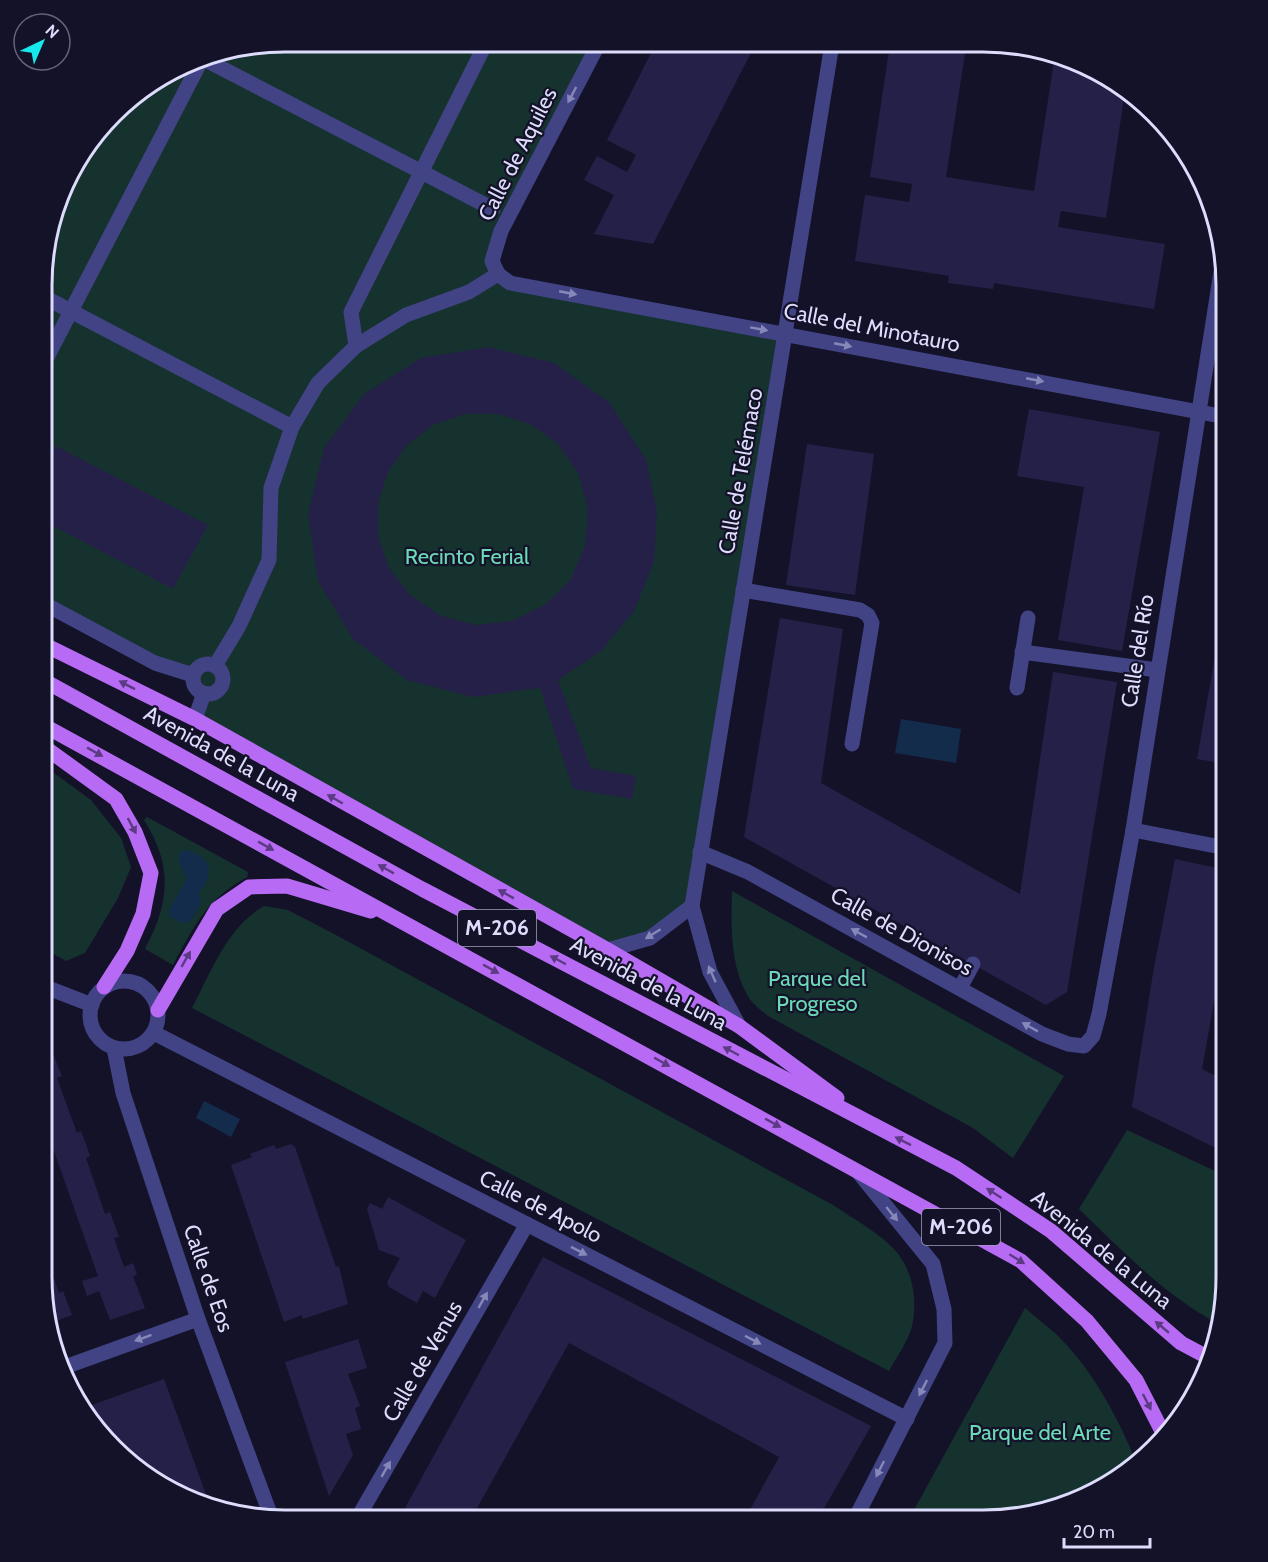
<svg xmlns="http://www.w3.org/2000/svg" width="1268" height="1562" font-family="Cabin,sans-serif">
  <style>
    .green { fill: #16322f }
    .water { fill: #132c4b }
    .building { fill: #252048; fill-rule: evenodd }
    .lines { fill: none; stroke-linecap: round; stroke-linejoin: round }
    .lane { stroke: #414384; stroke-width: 15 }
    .street { stroke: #414384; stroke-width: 15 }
    .primary { stroke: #b76bf4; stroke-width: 15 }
    .oneway { fill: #8788ba }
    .oneway2 { fill: #5d3a84 }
    .labels { text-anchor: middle; stroke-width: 4.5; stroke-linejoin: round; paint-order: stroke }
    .shield { fill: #141228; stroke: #a19fbc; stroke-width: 1.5 }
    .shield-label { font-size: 21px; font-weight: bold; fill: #dddcfc }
    .street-label { font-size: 22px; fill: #dddcfc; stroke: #141228 }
    .park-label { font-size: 22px; fill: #6cd9b6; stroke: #141228 }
    .rim { fill: none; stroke: #dddcfc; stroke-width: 3 }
  </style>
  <rect width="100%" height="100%" fill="#141228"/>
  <g class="green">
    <polygon points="285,42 599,43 501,231 498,274 786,334 694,898 650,938 608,950 195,719 204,694 193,683 193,675 43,603 44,253 74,164 125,102 207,55"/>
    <polygon points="43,765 91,800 121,838 131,867 118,898 85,953 66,961 43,948"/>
    <path d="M147 817 248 872 247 877C207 899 194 926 173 965L145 949C170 902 173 866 144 820Z"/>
    <path d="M732 891 1064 1076 1013 1158 973 1128 768 1016C761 1010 752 1004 748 996 730 966 731 925 732 891Z"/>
    <path d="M264 906 288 910 336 935 833 1205C852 1218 885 1236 899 1255 914 1275 918 1306 911 1330 906 1344 896 1358 889 1371L192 1008C211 972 227 927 264 906Z"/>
    <path d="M1127 1130 1226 1176 1225 1293 1219 1324C1165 1296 1123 1251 1079 1209Z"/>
    <path d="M1025 1308C1037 1319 1052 1329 1063 1341 1095 1375 1117 1416 1135 1459L1104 1488 998 1519H909Z"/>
  </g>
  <g class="water">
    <polygon points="901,719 961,729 956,763 895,753"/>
    <path d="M185 850C210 856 217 872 199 892L201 903 191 921 183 923 169 916 170 908 187 878 179 863V853Z"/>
    <polygon points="204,1101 240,1119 231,1137 196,1118"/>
  </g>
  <g class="building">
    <polygon points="656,43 756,43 653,244 594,234 614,195 584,180 597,156 627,172 636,155 607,140"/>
    <path d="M890 44H1015L1118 83 1125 91 1106 218 1061 211 1058 227 1165 244 1154 309 994 283 993 289 948 283 949 276 855 261 865 195 909 202 912 184 870 177ZM966 47 1054 61 1034 191 946 177Z"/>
    <path d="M488 347 554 363 609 402 646 460 657 511 654 562 634 611 601 651 558 680 591 768 636 776 632 799 573 789 540 688 473 697 407 680 353 639 318 581 308 514 324 448 364 394 421 358ZM465 414H498L530 424 557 443 578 473 588 509 585 545 571 579 545 605 512 621 475 625 439 615 409 594 389 568 378 536V503L388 472 407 445 433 425Z"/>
    <polygon points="1029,409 1160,432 1122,651 1058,640 1084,487 1017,476"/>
    <polygon points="807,444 874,454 855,595 786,585"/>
    <polygon points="56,446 208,525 173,589 44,521 44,468"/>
    <polygon points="1225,599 1226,599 1226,764 1197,759"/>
    <polygon points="780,618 843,629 821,783 1020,894 1053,672 1117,682 1067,992 1046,1005 744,837"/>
    <polygon points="1175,859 1226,870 1226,934 1202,1069 1226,1081 1226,1153 1132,1107 1153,973"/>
    <polygon points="42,1049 53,1054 62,1076 57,1078 77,1133 81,1131 86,1144 90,1156 86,1158 105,1214 110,1212 119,1237 114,1238 124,1267 133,1263 137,1275 133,1276 145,1308 110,1320 99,1291 87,1296 82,1281 98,1276 42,1117"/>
    <polygon points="291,1144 295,1147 336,1267 339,1266 348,1304 303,1319 302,1315 284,1322 231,1165 252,1157 250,1154 274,1145 276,1149"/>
    <polygon points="388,1197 466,1240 435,1298 423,1291 417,1303 389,1287 387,1282 400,1258 379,1250 367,1209 370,1203 382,1209"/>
    <polygon points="42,1232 49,1251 45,1253 59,1293 63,1291 72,1315 48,1324 42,1277"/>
    <polygon points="543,1257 871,1426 818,1519 745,1519 779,1457 569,1343 471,1519 399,1519"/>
    <polygon points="358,1339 367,1368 348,1374 360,1406 355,1408 361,1429 346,1434 353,1455 329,1496 285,1362"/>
    <polygon points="164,1379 211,1508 150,1479 100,1425 92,1405"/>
  </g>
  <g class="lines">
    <g class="lane">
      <polyline points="743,590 860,610 868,615 872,623 852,744"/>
      <polyline points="1022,652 1157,670"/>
      <polyline points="215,666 239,626 269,560 271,488 292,427 318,383 356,346 406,315 469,292 498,274"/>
      <polyline points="1017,688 1028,618"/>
      <polyline points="960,988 973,964"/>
    </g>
    <g class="street">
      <polyline points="599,43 501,231 492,261 498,274 510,283 1226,417"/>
      <polyline points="202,58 493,209"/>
      <polyline points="44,297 292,427"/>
      <polyline points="356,346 351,312 486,43"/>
      <polyline points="44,363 203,57"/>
      <polyline points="43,603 155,663 193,675"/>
      <circle cx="208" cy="679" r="15"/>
      <polyline points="195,719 204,693"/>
      <polyline points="1133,830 1226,848"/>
      <polyline points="700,852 748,872 1042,1034 1068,1044 1084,1046 1093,1036 1099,1014 1133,830 1223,259"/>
      <polyline points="608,950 650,938 692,906"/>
      <circle cx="124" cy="1015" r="34"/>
      <polyline points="43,986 92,1005"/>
      <polyline points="739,1026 710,972 692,906 832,44"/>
      <polyline points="154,1033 907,1419"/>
      <polyline points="114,1048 123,1093 198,1319 272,1519"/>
      <polyline points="62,1368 198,1319"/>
      <polyline points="357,1519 527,1224"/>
      <polyline points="855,1519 945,1343 944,1309 933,1264 859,1173"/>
    </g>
    <g class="primary">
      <polyline points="43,644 195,719 608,950 739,1026 837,1098"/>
      <polyline points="43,680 422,889 956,1168 1051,1231 1181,1343 1211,1359"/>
      <polyline points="43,725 1021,1261 1087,1321 1136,1380 1163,1433"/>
      <polyline points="43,746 116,799 135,832 151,873 143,914 127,951 104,987"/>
      <polyline points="158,1010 217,909 249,887 287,886 371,911"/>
    </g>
  </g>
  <defs><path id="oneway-solid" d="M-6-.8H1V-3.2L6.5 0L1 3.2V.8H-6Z" transform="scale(1.5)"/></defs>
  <g class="oneway">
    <use href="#oneway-solid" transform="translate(572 95) rotate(118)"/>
    <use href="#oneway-solid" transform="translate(568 293) rotate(11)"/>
    <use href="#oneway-solid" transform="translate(759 329) rotate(10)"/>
    <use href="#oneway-solid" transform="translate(843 345) rotate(11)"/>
    <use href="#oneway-solid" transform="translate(1035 380) rotate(11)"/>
    <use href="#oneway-solid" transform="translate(859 933) rotate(-151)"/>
    <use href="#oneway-solid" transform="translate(653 934) rotate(148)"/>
    <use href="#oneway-solid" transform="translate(712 974) rotate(-114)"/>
    <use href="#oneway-solid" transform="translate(1030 1027) rotate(-151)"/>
    <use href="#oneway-solid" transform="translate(892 1214) rotate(51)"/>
    <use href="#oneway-solid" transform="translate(579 1251) rotate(27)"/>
    <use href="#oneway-solid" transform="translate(483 1300) rotate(-60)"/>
    <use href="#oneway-solid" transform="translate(143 1338) rotate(160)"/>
    <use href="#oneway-solid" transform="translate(753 1340) rotate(27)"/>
    <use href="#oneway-solid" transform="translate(923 1388) rotate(117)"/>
    <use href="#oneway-solid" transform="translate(386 1469) rotate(-60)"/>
    <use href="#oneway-solid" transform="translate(880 1469) rotate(117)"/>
  </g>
  <g class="oneway2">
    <use href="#oneway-solid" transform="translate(127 685) rotate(-153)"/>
    <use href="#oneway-solid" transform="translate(95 752) rotate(29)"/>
    <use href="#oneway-solid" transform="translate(335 799) rotate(-150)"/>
    <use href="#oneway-solid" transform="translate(132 826) rotate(62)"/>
    <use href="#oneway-solid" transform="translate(266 846) rotate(29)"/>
    <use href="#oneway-solid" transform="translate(386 869) rotate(-151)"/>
    <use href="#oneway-solid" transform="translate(506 894) rotate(-151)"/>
    <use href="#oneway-solid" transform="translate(186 959) rotate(-60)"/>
    <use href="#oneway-solid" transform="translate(558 960) rotate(-152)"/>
    <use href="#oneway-solid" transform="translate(491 969) rotate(29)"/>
    <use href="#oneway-solid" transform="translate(731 1051) rotate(-152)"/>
    <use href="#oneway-solid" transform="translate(662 1062) rotate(29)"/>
    <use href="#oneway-solid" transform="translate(773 1123) rotate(29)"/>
    <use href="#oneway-solid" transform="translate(903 1141) rotate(-153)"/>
    <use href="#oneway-solid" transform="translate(994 1193) rotate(-147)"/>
    <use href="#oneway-solid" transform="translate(1017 1259) rotate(32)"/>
    <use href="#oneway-solid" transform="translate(1162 1327) rotate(-140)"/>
    <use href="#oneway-solid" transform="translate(1147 1402) rotate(63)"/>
  </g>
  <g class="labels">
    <g class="shield">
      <rect x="458" y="910" width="78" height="36" rx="4.5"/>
      <rect x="922" y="1209" width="78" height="36" rx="4.5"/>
    </g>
    <g class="shield-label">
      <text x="497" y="935">M-206</text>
      <text x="961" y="1234">M-206</text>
    </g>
    <g class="street-label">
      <text transform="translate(517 154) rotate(-63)" y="8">Calle de Aquiles</text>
      <text transform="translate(872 327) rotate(11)" y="8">Calle del Minotauro</text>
      <text transform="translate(740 471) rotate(-80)" y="8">Calle de Telémaco</text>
      <text transform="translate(1137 651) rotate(-81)" y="8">Calle del Río</text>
      <text transform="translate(222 753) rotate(29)" y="8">Avenida de la Luna</text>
      <text transform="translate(902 931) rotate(29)" y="8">Calle de Dionisos</text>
      <text transform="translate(649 983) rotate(28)" y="8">Avenida de la Luna</text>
      <text transform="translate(541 1206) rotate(27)" y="8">Calle de Apolo</text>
      <text transform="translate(1102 1249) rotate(39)" y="8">Avenida de la Luna</text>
      <text transform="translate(209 1278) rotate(71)" y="8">Calle de Eos</text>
      <text transform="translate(422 1361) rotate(-60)" y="8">Calle de Venus</text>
    </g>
    <g class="park-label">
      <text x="467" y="564">Recinto Ferial</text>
      <text x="817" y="986">Parque del<tspan x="817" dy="25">Progreso</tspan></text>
      <text x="1040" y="1440">Parque del Arte</text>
    </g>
  </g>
  <path d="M0 0H1268V1562H0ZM285 52H983A233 233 0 0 1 1216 285V1277A233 233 0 0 1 983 1510H285A233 233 0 0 1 52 1277V285A233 233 0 0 1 285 52Z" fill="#141228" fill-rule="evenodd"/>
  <path class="rim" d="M285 52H983A233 233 0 0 1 1216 285V1277A233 233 0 0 1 983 1510H285A233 233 0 0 1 52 1277V285A233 233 0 0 1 285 52Z"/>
  <g transform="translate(42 42) rotate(44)"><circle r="28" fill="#141228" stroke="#64637d" stroke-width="1.5"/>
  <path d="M0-4.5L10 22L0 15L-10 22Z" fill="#16e8ee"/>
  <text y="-9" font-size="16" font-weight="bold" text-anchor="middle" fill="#dddcfc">N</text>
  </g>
  <path d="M1064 1538v9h86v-9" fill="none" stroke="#dddcfc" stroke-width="3"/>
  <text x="1073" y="1538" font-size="18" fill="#dddcfc" stroke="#141228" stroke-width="4.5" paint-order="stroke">20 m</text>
</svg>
